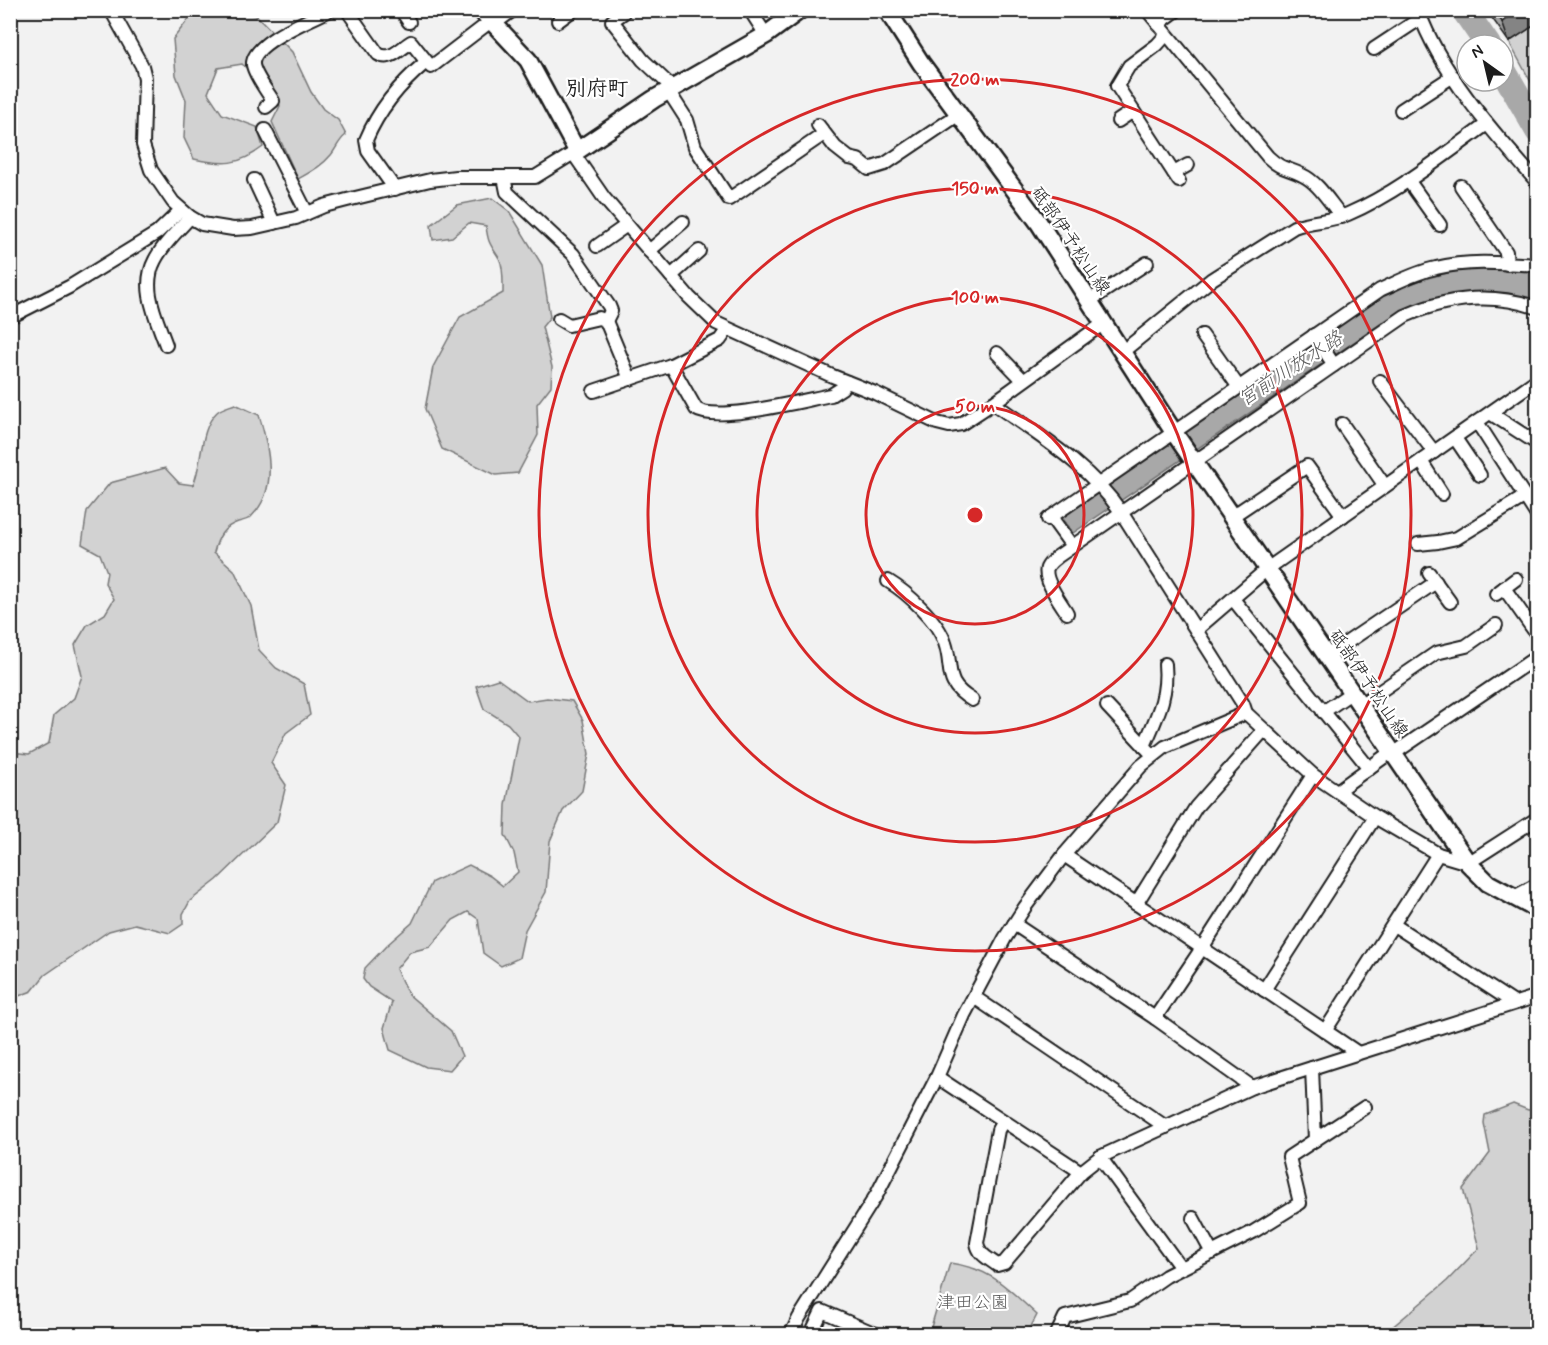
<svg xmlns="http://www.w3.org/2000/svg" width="1548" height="1345" font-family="Mynerve,'Klee One',sans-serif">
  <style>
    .green { fill: #d2d2d2; stroke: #777; stroke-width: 1.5 }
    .water { fill: #a8a8a8; stroke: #707070; stroke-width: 1.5 }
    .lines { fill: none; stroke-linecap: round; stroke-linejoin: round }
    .river { stroke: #a8a8a8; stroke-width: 26 }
    .street-casing { stroke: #1c1c1c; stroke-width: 16 }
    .secondary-casing { stroke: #1c1c1c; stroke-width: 21 }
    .street { stroke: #fff; stroke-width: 12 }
    .secondary { stroke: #fff; stroke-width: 16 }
    .wall { fill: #a3a3a3; stroke: #1c1c1c; stroke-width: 1.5 }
    .shaded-wall { fill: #848484; stroke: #1c1c1c; stroke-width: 1.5 }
    .building { fill: #bdbdbd; stroke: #1c1c1c; stroke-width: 1.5 }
    .ring { fill: none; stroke: #d62828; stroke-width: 3 }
    .labels { text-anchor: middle; stroke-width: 4.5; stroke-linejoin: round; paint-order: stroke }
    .street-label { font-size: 18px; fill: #1c1c1c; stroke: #fff }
    .park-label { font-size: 18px; fill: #5c5c5c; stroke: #fff }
    .water-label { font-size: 20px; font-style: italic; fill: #5b5b5b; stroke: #fff }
    .quarter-label { font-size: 21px; font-weight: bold; fill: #1c1c1c; stroke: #fff }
    .centre { fill: #d62828; stroke: #fff; stroke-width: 3 }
    .ring-label { font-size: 18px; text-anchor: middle; font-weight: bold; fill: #d62828; stroke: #fff; stroke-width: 4.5; stroke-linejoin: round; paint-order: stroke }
  </style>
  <rect width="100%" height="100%" fill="#f2f2f2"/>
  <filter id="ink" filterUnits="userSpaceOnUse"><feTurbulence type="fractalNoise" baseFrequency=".0167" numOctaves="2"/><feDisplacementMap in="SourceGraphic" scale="12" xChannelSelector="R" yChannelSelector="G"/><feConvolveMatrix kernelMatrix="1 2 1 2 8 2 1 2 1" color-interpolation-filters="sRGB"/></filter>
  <g filter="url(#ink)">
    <g class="green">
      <path d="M195 11H242L257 16 292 52 311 92 323 109 338 120 346 135C338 141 337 148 331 155 322 166 310 172 298 179L272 122 280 106 277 96 242 64 218 68 208 93 222 114 257 127 263 147C238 166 223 165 194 159L184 138 186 100 176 75 173 39Z"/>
      <polygon points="1537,23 1537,93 1509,42"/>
      <path d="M492 198 509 211 542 265 550 317 542 327 552 367 551 386 537 404 538 435 518 473 496 475 442 449 425 409 433 367 460 317 503 293C503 282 504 267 499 258 490 244 488 243 486 226L469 223 452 237 433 240 431 225 457 205Z"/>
      <path d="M235 404 259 415C269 448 279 490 251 517 248 520 243 521 238 522 223 527 218 537 214 552L234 570 251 606 259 650 276 668 304 684 310 715 286 733 271 763 286 785 277 822 217 880 190 901 183 914V924L170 933 135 924 109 931 45 975 32 991 11 999V752L29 754 49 743 54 715 74 698 82 676 75 645 87 625 105 614 114 599 105 583 107 572 100 554 82 544 87 511 110 483 165 468 179 483 193 485C203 463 199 429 217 412 221 408 230 406 235 404Z"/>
      <polygon points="498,679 528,701 547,698 572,701 583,720 589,754 582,791 563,811 550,841 546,892 525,930 519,958 501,966 483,953 478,919 468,912 453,920 430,947 410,952 396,969 408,994 451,1031 462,1056 450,1070 426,1067 390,1050 384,1028 392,1002 369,987 363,979 365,968 387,945 412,923 432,882 469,865 490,876 503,886 518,872 514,853 505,835 506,805 519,737 508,724 484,709 476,686"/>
      <polygon points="1513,1104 1528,1110 1537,1109 1537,1334 1384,1334 1447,1281 1479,1248 1463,1189 1490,1153 1484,1123 1485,1115"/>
      <path d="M950 1263C993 1269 1007 1288 1037 1315L1027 1334H929Z"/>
    </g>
    <path class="water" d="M1469 269 1537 272V301C1527 297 1516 296 1506 295 1460 288 1421 300 1382 323L1073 533 1061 516 1375 300C1406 283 1435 274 1469 269Z"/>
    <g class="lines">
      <g class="river">
        <polyline points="1464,10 1488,45"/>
        <polyline points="1503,70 1538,131"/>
      </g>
      <defs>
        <g id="street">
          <polyline points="111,10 142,66 145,78 143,145 151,170 173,202 190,217 202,224 233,229 252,228 296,218 324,206 347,200 430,180 456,177 535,177 577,151"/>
          <path d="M347 10 378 54C390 62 401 48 411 42L431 67 491 21"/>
          <polyline points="401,10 409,22"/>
          <polyline points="750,10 766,35"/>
          <path d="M1147 10 1268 157C1282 170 1286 167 1302 175 1318 182 1330 203 1342 217"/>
          <path d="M1418 10C1441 74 1493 132 1538 183"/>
          <polyline points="623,13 612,21 643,60 674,89"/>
          <polyline points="558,21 573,10"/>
          <polyline points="494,24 513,10"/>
          <polyline points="1158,24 1177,10"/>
          <polyline points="1166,35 1157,45 1129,66 1117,86 1179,181"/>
          <polyline points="1374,49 1421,18"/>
          <polyline points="669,92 687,120 695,147 729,199 824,134"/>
          <path d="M266 107 273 101C267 91 255 76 253 65 251 42 313 19 330 10"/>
          <polyline points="1401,110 1453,76"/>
          <polyline points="1118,121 1133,111"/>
          <polyline points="818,125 835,147 849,158 858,160 869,169 885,164 959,114"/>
          <polyline points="265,130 307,213"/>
          <polyline points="573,153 604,198 689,297 716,323 830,375 875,393 937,423 949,426 961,424 993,403 1104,323"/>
          <polyline points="1174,173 1188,165"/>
          <polyline points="504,177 507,192 573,254 609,306 611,311 606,321"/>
          <polyline points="254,180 274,223"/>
          <polyline points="1408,180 1440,225"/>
          <polyline points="1461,186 1506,252 1507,264"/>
          <path d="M395 189 368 151 366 140C379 109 401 83 426 62"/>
          <polyline points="597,246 627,225"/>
          <polyline points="649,251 683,222"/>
          <polyline points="671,276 699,251"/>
          <polyline points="1089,301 1147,263"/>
          <polyline points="10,317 69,287 157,233 181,210"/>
          <polyline points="559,319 569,325 599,318 606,321 630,379"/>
          <polyline points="1202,335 1238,386"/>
          <polyline points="1314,335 1334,365"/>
          <path d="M166 345C157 319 140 288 155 260 163 244 178 231 190 217"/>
          <path d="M1122 352 1212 279 1294 227C1312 220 1330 222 1348 214 1397 193 1444 155 1487 124"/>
          <polyline points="997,353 1023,380"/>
          <path d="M671 365 696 409C717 423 804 400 831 395L842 388 847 382"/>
          <polyline points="1380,381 1434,452"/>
          <polyline points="594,391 671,365 720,340 727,330"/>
          <path d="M993 403C1038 435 1090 466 1121 512L1243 704 1246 713 1313 775 1375 817 1438 854 1468 863 1538 818"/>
          <polyline points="1490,413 1538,444"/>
          <polyline points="1477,422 1538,517"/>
          <polyline points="1342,424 1385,486"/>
          <polyline points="1455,438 1480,475"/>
          <polyline points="1421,461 1442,494"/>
          <polyline points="1051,517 1072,546"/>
          <polyline points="1231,517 1307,466 1343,516"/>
          <path d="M1048 519 1380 290C1398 282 1416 272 1436 268 1468 260 1504 263 1538 265"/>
          <polyline points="1418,544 1438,542 1457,538 1524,497"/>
          <polyline points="1429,573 1450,602"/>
          <path d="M888 581C908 593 938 621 945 643 954 669 942 682 972 700"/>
          <polyline points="1504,588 1538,636"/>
          <polyline points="1496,594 1516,579"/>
          <polyline points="1233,599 1369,768"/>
          <path d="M1067 613C1061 603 1043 580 1047 568 1049 563 1054 560 1057 557L1405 316C1448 297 1492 292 1538 308"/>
          <polyline points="1196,630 1267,569 1538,379"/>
          <polyline points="1327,656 1436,582"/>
          <polyline points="1360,705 1436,653 1466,646 1496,625"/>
          <polyline points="1107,706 1149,751"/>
          <polyline points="1323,712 1351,693"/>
          <path d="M1144 746C1157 716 1168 697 1165 664"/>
          <polyline points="1393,754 1538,656"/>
          <polyline points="1337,791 1391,752"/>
          <polyline points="1064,855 1358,1053"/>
          <polyline points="1514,897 1538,884"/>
          <polyline points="1136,904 1196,807 1264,730"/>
          <polyline points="1014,924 1155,1018 1252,1087"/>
          <polyline points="1394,925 1514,1003"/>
          <polyline points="1264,990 1375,817"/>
          <polyline points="974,997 1166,1127"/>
          <polyline points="1155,1018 1202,948 1313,775"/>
          <polyline points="1325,1031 1438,854"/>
          <polyline points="1312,1068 1315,1140"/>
          <polyline points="937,1077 1081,1172 1100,1157 1252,1087 1538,996"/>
          <path d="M1003 1121 998 1130 977 1243C979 1255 988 1258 997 1265L1004 1263 1081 1172"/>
          <polyline points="1100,1157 1181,1268"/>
          <polyline points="1193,1218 1212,1253"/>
          <polyline points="791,1334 799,1318 877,1194 937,1077 964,1015 1005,938 1025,907 1064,855 1141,766 1165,747 1246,713"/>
          <polyline points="811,1334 822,1311 876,1334"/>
          <polyline points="1057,1334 1065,1317 1130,1301 1166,1276 1253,1232 1300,1203 1289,1157 1365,1107"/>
        </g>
        <g id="secondary">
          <polyline points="481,10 528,60 577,151 654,99 766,35 800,10"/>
          <polyline points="887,10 921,63 1039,223 1173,431 1468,863 1488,883 1538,910"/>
        </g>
      </defs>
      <use href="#street" class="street-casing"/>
      <use href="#secondary" class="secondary-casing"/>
      <use href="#street" class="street"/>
      <use href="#secondary" class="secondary"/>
    </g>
    <polygon class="wall" points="1490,10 1538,10 1509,42 1492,18"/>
    <polygon class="shaded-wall" points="1519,10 1538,10 1538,23 1509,42 1502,22"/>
    <polygon class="building" points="1494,10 1519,10 1502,22"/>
  </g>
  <g class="ring">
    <circle cx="975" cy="515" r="109"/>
    <circle cx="975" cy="515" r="218"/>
    <circle cx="975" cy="515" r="327"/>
    <circle cx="975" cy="515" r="436"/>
  </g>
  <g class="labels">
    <g class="street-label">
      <text transform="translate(1071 240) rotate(56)" y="6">砥部伊予松山線</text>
      <text transform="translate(1369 683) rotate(56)" y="6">砥部伊予松山線</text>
    </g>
    <g class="park-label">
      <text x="973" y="1308">津田公園</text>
    </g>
    <g class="water-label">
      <text transform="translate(1290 368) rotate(-33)" y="7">宮前川放水路</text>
    </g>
    <g class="quarter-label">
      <text x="597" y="95">別府町</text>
    </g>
  </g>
  <circle cx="975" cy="515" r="9" class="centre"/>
  <g class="ring-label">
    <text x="975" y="85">200 m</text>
    <text x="975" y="194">150 m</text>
    <text x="975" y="303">100 m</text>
    <text x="975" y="412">50 m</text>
  </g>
  <rect width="1548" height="1345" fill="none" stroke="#fff" stroke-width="36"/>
  <rect x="18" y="18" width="1512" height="1309" fill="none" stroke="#1c1c1c" stroke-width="2" filter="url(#ink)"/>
  <g transform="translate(1485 63) rotate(326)"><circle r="28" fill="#ffffff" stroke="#a4a4a4" stroke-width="1.5"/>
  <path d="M0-4.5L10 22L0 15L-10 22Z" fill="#1c1c1c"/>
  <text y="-9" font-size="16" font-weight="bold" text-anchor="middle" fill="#1c1c1c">N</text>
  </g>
</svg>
